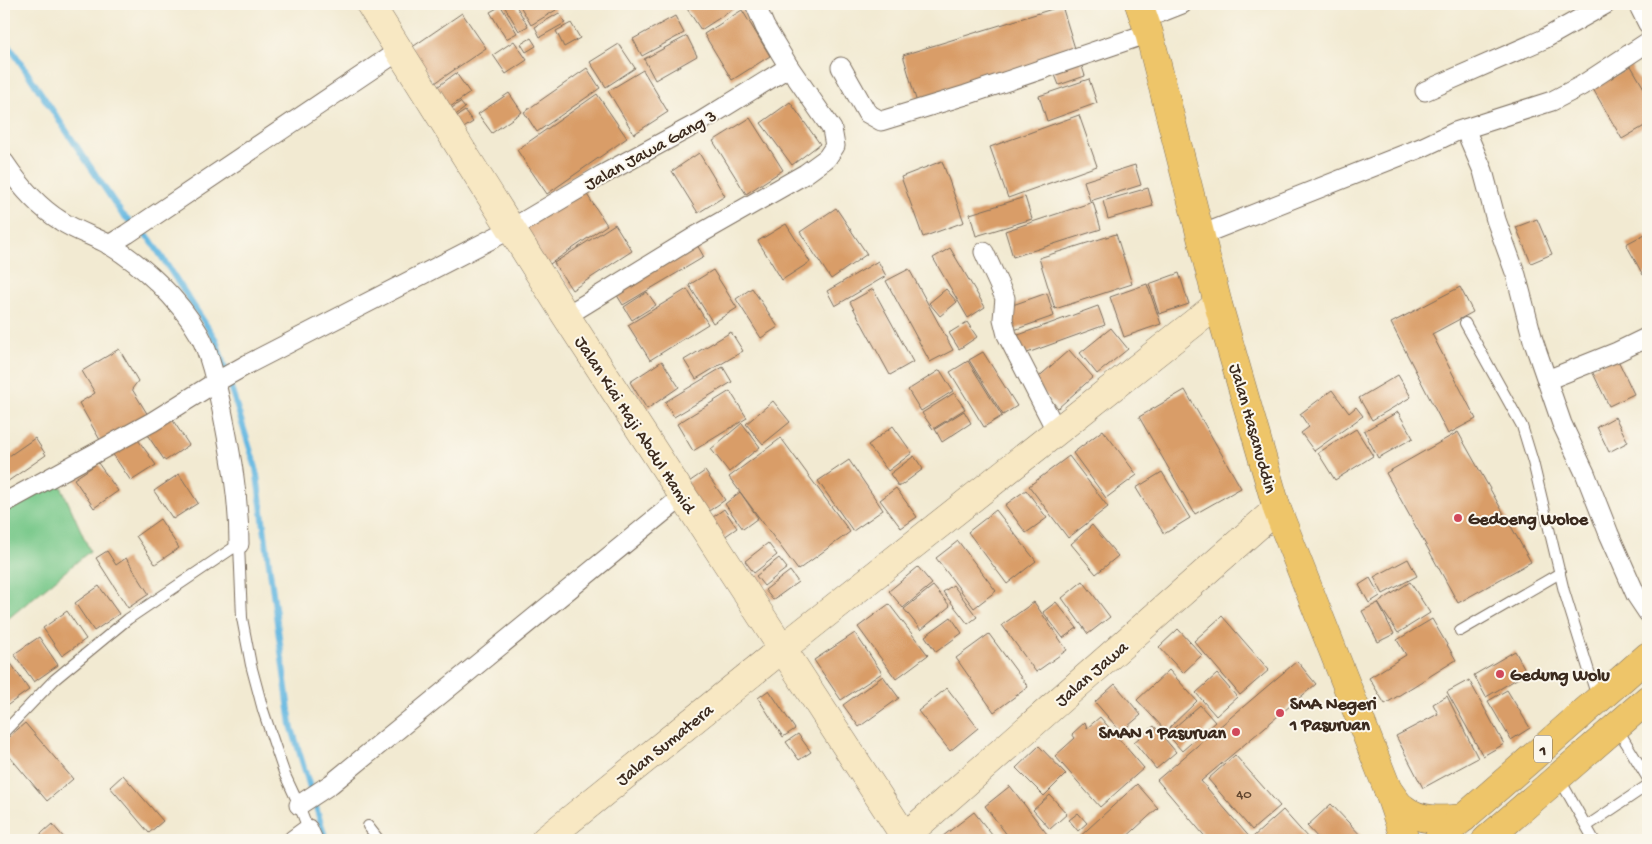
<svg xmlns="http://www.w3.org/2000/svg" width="1652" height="844" font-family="'Gochi Hand',sans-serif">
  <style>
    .green { fill: #77c889; stroke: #597954 }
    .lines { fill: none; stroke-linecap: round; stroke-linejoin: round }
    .stream { stroke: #65b8e1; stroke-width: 6 }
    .building { fill: #d99d68 }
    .lane-casing { stroke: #7b6d5d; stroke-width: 12 }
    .street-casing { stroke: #7b6d5d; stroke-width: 21 }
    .secondary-casing { stroke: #7b6d5d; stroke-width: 29 }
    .primary-casing { stroke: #7b6d5d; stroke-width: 29 }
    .highway-casing { stroke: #7b6d5d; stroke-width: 29 }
    .lane { stroke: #fff; stroke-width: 10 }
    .street { stroke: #fff; stroke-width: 19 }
    .secondary { stroke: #f8e8c3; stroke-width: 28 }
    .primary { stroke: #eec569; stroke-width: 28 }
    .highway { stroke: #eec569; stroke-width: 28 }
    .poi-dot { fill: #d1495b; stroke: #fbf7ec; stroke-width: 2 }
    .labels { text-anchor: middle; stroke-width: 4; stroke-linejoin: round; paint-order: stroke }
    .number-label { font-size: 15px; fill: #624730 }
    .shield { fill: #fbf7ec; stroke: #75685c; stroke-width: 1 }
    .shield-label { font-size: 16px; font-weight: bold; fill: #3b2a1e }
    .street-label { font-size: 18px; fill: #3b2a1e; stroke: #fbf7ec }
    .poi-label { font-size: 18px; font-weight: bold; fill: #3b2a1e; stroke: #fbf7ec; text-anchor: start }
  </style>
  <rect width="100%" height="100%" fill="#fbf7ec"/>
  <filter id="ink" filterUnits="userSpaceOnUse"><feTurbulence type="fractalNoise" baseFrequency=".02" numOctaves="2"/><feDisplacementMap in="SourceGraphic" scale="10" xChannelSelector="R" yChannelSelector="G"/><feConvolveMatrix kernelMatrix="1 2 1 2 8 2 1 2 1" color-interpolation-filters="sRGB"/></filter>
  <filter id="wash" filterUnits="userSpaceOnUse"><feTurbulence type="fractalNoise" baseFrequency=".0096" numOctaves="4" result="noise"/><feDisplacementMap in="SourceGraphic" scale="20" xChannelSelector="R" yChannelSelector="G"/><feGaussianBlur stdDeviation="1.12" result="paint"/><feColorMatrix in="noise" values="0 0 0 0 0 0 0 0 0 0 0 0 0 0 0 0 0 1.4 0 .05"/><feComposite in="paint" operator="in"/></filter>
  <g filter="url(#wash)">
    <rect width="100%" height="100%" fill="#f2ead2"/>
    <polygon class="green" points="56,475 90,551 4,622 4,503"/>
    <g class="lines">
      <polyline class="stream" points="4,38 122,214 150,239 216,340 256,468 291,725 326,840"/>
    </g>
    <g id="blocks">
      <g class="building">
        <polygon points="503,4 515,4 528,26 519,31"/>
        <polygon points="519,4 553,4 556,10 531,25"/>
        <polygon points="684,4 741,4 701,30"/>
        <polygon points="501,6 517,33 506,39 490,12"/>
        <polygon points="1062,6 1077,55 917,103 903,55"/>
        <polygon points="742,10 770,56 732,80 704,34"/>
        <polygon points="462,13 486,48 435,83 411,48"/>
        <polygon points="559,13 565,23 540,37 535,27"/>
        <polygon points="675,16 684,33 642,56 633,39"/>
        <polygon points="571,23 580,38 564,47 556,31"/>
        <polygon points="687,36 697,56 655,80 644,59"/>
        <polygon points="531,38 536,46 526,52 521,44"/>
        <polygon points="514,41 527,60 506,74 493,55"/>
        <polygon points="619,44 635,68 606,87 590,62"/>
        <polygon points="1080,60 1085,76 1059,85 1053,70"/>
        <polygon points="1631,66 1648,95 1648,124 1622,139 1593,89"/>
        <polygon points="587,68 600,88 537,132 524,112"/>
        <polygon points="643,70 668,112 634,134 608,91"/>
        <polygon points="456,73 470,93 443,112 429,93"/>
        <polygon points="1089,79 1097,103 1047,121 1039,96"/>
        <polygon points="509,93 522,112 492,133 478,114"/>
        <polygon points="597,94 627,138 547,194 517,150"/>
        <polygon points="460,102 465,108 449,120 444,114"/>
        <polygon points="790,102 820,144 792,165 761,123"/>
        <polygon points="465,111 473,122 456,133 448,122"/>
        <polygon points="1079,115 1097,166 1008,198 990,147"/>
        <polygon points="750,118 783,170 746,194 713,141"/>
        <polygon points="699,153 725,196 698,213 672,171"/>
        <polygon points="942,161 964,222 923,237 901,177"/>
        <polygon points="1135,165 1141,185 1090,201 1084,181"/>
        <polygon points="582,187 607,225 544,268 519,231"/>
        <polygon points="1148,188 1153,206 1108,219 1103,201"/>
        <polygon points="1025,197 1032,219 976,236 970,214"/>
        <polygon points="1093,202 1101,229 1013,257 1005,231"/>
        <polygon points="836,208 867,254 831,279 800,232"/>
        <polygon points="1537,219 1552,254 1531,263 1516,227"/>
        <polygon points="615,224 632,251 572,290 554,263"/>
        <polygon points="786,224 810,262 782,280 758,241"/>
        <polygon points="1116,234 1132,284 1055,309 1039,258"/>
        <polygon points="1645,234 1648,241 1648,272 1643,275 1626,244"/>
        <polygon points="696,243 704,257 623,305 615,292"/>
        <polygon points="950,248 985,307 968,318 933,258"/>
        <polygon points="878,261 886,276 835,306 827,291"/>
        <polygon points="909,269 953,350 930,362 886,281"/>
        <polygon points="713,270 737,308 713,323 689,285"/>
        <polygon points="1179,273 1189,304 1159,314 1149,284"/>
        <polygon points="1147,284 1161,324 1124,337 1110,297"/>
        <polygon points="1460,287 1473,312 1432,334 1476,419 1448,434 1391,323"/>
        <polygon points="752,288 778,327 761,338 736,299"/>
        <polygon points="687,289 708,324 650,360 628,325"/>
        <polygon points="873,289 913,362 890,375 850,302"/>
        <polygon points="946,289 957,302 940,316 929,303"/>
        <polygon points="647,292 656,305 632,320 624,307"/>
        <polygon points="1047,293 1054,316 1014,330 1007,307"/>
        <polygon points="1098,306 1105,325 1019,356 1013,337"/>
        <polygon points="967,322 977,337 959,349 949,333"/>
        <polygon points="1111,328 1128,349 1097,374 1080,353"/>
        <polygon points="731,332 743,351 696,379 684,360"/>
        <polygon points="119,349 138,381 132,389 151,420 104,447 79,403 95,393 82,371"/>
        <polygon points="1069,350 1093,377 1058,408 1034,381"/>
        <polygon points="983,352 1017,406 1003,415 969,360"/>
        <polygon points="1616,356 1634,394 1609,406 1591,369"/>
        <polygon points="662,361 679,387 647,409 630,382"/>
        <polygon points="968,361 1002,416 984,427 950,372"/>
        <polygon points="723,367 732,382 674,417 665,402"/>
        <polygon points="940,370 953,391 921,411 908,390"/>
        <polygon points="1398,375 1411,397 1372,420 1359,398"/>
        <polygon points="1185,390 1241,488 1195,514 1139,417"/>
        <polygon points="1332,390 1349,413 1356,407 1363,416 1314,451 1301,433 1309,427 1300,414"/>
        <polygon points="730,391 747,418 693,451 677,424"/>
        <polygon points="954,393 965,409 933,429 922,413"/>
        <polygon points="773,401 790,422 763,444 746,424"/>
        <polygon points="964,411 971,423 942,442 935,429"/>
        <polygon points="1398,412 1413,438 1378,458 1364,431"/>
        <polygon points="170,416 189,445 165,461 146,433"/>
        <polygon points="1615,417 1628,442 1609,452 1597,427"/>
        <polygon points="742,423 760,447 729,472 711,449"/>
        <polygon points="893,426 912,453 888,471 868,445"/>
        <polygon points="1356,429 1373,456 1335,480 1318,453"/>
        <polygon points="1103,430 1137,475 1106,498 1073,453"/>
        <polygon points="1458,432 1531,562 1458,603 1386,473"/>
        <polygon points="136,437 156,465 131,481 112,453"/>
        <polygon points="35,438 46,455 4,484 4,448 9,456"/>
        <polygon points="781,438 850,532 798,570 729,477"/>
        <polygon points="914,456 923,469 899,487 890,474"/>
        <polygon points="1069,456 1108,507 1068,538 1029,486"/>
        <polygon points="849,460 883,510 853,531 818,481"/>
        <polygon points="98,463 118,491 94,508 74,479"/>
        <polygon points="705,471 725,500 703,515 683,486"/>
        <polygon points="1162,472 1190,518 1164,534 1136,488"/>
        <polygon points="179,474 198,503 173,519 154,491"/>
        <polygon points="896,488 917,517 901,528 880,500"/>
        <polygon points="1026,490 1047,518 1026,533 1005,505"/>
        <polygon points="740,492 758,518 743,529 725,504"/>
        <polygon points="724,509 737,528 717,542 705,523"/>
        <polygon points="996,510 1036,561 1007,584 968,532"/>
        <polygon points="160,519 179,548 155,564 136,536"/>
        <polygon points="1092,525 1118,556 1096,574 1071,544"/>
        <polygon points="958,541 996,591 974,608 936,558"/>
        <polygon points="768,543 777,555 754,573 745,561"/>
        <polygon points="107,551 116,565 126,558 149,594 128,608 96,558"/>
        <polygon points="779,558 787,568 764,586 756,576"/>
        <polygon points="1408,559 1417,576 1383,594 1374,577"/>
        <polygon points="918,567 932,584 903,608 889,591"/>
        <polygon points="790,571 798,582 773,600 765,590"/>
        <polygon points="1370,578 1380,596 1369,603 1359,585"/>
        <polygon points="1083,581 1110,617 1088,634 1062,598"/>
        <polygon points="1410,582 1430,613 1398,633 1378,603 1394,634 1378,642 1362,611 1378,603"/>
        <polygon points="953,585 977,617 968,624 943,592"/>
        <polygon points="99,586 119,614 94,631 75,603"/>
        <polygon points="933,586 950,606 921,630 904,609"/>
        <polygon points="1034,602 1067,650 1036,672 1002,625"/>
        <polygon points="1056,602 1077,628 1063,638 1043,612"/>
        <polygon points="889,604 928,655 896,679 858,627"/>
        <polygon points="67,611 86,639 62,656 43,628"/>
        <polygon points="1222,616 1269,670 1240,695 1194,641"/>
        <polygon points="951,617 962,633 936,652 925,636"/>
        <polygon points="1432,619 1456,660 1385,704 1369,678 1406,655 1397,640"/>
        <polygon points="1178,629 1202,655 1183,673 1159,647"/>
        <polygon points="855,633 882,673 841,700 814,660"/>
        <polygon points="989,634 1028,687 994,712 956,658"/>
        <polygon points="39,637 58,665 34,682 14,654"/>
        <polygon points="1515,651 1527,673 1486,697 1474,675"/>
        <polygon points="1297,661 1316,684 1201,781 1252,840 1208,840 1157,780"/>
        <polygon points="10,662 29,690 5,707 4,666"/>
        <polygon points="1169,670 1197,701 1166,731 1137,700"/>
        <polygon points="1217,674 1237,697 1216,716 1196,693"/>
        <polygon points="883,676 899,698 859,727 843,705"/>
        <polygon points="1469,680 1504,744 1483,756 1447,692"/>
        <polygon points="1115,684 1141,715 1121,732 1095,702"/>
        <polygon points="947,688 978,728 950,751 918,711"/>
        <polygon points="769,690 795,729 783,737 758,698"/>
        <polygon points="1507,690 1530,728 1511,740 1488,701"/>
        <polygon points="1447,696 1478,758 1423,788 1396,736 1438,714 1433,704"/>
        <polygon points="1200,705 1215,722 1182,751 1167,734"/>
        <polygon points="1100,717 1144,768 1100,807 1055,756 1075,738 1072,734 1085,722 1087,728"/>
        <polygon points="25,723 73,779 47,801 4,750 4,741"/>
        <polygon points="1154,726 1176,752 1156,769 1134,742"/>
        <polygon points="798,734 811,752 799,760 786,742"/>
        <polygon points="1039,746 1066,774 1044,796 1016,768"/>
        <polygon points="1235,755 1280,806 1252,830 1208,779"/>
        <polygon points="123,775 163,821 149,833 110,787"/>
        <polygon points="1137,784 1158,808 1123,840 1076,840"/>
        <polygon points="1010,786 1047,834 1039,840 1011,840 985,806"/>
        <polygon points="1050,795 1067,814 1050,829 1033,810"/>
        <polygon points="1331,804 1365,840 1320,840 1307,826"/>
        <polygon points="1283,810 1308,838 1305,840 1256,840 1253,837"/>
        <polygon points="974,812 996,840 938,840"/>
        <polygon points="1078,813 1087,823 1078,831 1069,820"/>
        <polygon points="52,824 66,840 34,840"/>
      </g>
    </g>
  </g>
  <g filter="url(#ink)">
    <use href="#blocks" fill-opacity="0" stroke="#7b6d5d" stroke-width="1"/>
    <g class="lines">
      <defs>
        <g id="lane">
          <polyline points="1465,323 1522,426 1533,462 1564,591 1597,697"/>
          <polyline points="1460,631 1560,573"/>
          <polyline points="1617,728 1648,779"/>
          <polyline points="4,732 54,680 128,619 239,544 242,618 251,665 263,710 274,743 285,775 299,805 308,829"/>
          <polyline points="1559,778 1594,840"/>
          <polyline points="368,826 379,840"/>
          <polyline points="1587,826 1648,785"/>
        </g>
        <g id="street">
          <polyline points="1638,4 1648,24"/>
          <polyline points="1144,19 1182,4"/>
          <polyline points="841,67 867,113 881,121 966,95 1149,33"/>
          <polyline points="1425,91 1544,39 1606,4"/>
          <polyline points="1465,129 1483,171 1496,220 1516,275 1533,340 1562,424 1585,473 1609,534 1636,595 1648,613"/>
          <path d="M4 162C18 183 38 207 61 221 76 231 93 236 108 244 143 265 179 299 199 334 210 353 217 387 222 410 231 455 239 498 239 544"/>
          <polyline points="1201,235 1423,147 1455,132 1552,101 1581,86 1648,42"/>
          <polyline points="109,245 127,234 400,50"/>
          <polyline points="984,252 1005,298 1003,319 1007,335 1057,432"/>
          <polyline points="566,316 696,236 805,174 827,158 835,146 832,129 789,67 765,27 755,4"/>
          <polyline points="1547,380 1617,352 1648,337"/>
          <polyline points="4,503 152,422 216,382 248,364 511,229 602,175 700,122 789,67"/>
          <polyline points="299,805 331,784 683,496"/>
          <polyline points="293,840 308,829 313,840"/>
        </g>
        <g id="secondary">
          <polyline points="370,4 566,316 907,840"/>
          <polyline points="545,840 783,648 1218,304"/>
          <polyline points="901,840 1277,509"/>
        </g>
        <polyline id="primary" points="1139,4 1149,33 1218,304 1277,509 1388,790 1405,840"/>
        <g id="highway">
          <path d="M1388 790C1393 796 1397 804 1403 808 1419 822 1444 820 1464 818"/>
          <polyline points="1438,840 1648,656"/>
          <polyline points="1486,840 1648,699"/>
        </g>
      </defs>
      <use href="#lane" class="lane-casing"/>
      <use href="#street" class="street-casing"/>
      <use href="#secondary" class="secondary-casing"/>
      <use href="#primary" class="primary-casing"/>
      <use href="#highway" class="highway-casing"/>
      <use href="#lane" class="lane"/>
      <use href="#street" class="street"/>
      <use href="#secondary" class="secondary"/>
      <use href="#primary" class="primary"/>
      <use href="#highway" class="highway"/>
    </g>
  </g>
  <g class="poi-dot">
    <circle cx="1458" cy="518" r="5"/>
    <circle cx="1500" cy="674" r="5"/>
    <circle cx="1280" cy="713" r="5"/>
    <circle cx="1236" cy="732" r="5"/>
  </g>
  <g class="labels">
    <g class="number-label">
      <text x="1244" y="798">40</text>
    </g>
    <rect class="shield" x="1534" y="735.5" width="18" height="27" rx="4"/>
    <g class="shield-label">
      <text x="1543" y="755">1</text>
    </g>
    <g class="street-label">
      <text transform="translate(650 149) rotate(-29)" y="6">Jalan Jawa Gang 3</text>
      <text transform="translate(636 424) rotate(57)" y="6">Jalan Kiai Haji Abdul Hamid</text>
      <text transform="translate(1254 428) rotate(74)" y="6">Jalan Hasanuddin</text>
      <text transform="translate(1091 673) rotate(-41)" y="6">Jalan Jawa</text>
      <text transform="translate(664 744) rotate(-39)" y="6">Jalan Sumatera</text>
    </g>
    <g class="poi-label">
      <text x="1468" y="524">Gedoeng Woloe</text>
      <text x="1510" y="680">Gedung Wolu</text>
      <text x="1290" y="709">SMA Negeri<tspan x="1290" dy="21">1 Pasuruan</tspan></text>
      <text x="1226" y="738" text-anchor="end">SMAN 1 Pasuruan</text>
    </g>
  </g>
  <rect width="1652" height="844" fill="none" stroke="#fbf7ec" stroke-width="20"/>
</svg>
